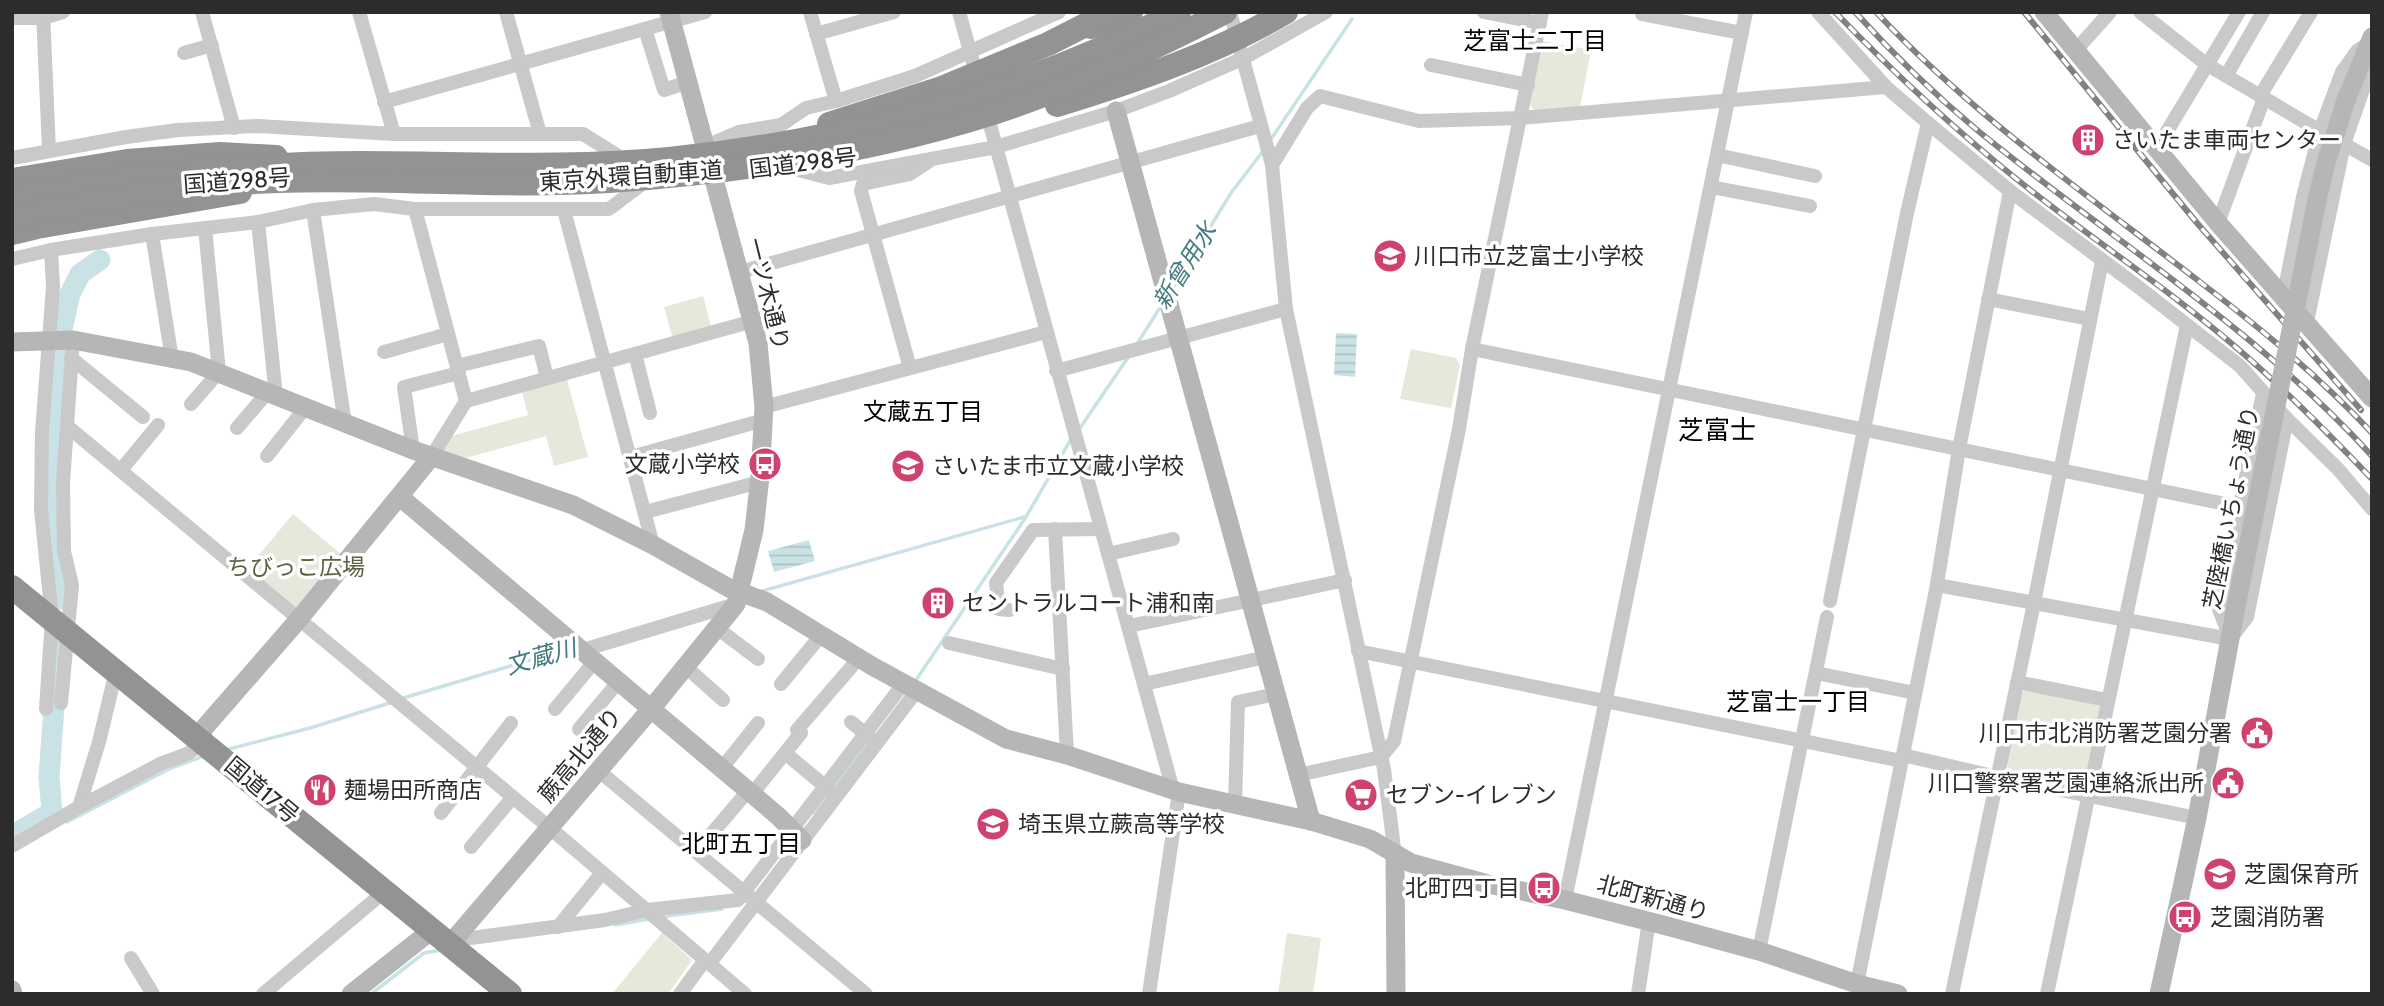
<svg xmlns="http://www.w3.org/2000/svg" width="2384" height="1006" font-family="Cabin,'Noto Sans JP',sans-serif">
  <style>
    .green { fill: #e5e8db }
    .water { fill: url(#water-rules) }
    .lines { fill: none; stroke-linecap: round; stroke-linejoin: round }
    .stream { stroke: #c9e2e6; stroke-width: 3.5 }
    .river { stroke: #c9e2e6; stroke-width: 21 }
    .street { stroke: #c9c9c9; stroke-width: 14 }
    .secondary { stroke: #b6b6b6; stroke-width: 19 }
    .highway { stroke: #939393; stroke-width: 24 }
    .rail-casing { stroke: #818181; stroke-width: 6 }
    .rail { stroke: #fff; stroke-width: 3.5; stroke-dasharray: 10; stroke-linecap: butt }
    .secondary-bridge { stroke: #b6b6b6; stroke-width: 19 }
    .highway-bridge { stroke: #939393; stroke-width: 24 }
    .labels { text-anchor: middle; stroke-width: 7; stroke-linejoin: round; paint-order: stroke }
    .poi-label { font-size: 23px; fill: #2c2c2c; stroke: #fff; text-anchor: start }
    .street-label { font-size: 23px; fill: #2c2c2c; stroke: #fff }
    .park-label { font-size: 23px; fill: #58623f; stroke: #fff }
    .neighbourhood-label { font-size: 24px; fill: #000; stroke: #fff }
    .water-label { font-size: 24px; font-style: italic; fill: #457a83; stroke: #fff }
    .quarter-label { font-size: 26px; fill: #000; stroke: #fff }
  </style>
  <defs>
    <pattern id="water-rules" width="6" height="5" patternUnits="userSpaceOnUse" patternTransform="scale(1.75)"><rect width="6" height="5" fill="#c9e2e6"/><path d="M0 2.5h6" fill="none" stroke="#adc2c5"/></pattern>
  </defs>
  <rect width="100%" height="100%" fill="#fff"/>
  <g class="green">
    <polygon points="1543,41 1591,50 1580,107 1534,110 1529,103"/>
    <polygon points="703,296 713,333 674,343 664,307"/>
    <polygon points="1411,349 1456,358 1460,365 1451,408 1400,399"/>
    <polygon points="566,376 588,457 554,466 546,436 462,459 443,453 443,448 451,436 528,415 521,388"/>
    <polygon points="293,514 348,560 299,619 244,573"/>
    <polygon points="2032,688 2101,706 2086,782 2077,787 2012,774 2007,766 2022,692"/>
    <polygon points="662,933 692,960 668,994 612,994"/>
    <polygon points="1287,933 1321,938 1313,994 1278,994"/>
  </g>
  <g class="water">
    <polygon points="1336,333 1357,334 1355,377 1334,375"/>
    <polygon points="809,540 815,561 774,572 768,551"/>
  </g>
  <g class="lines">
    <g class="stream">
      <polyline points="1269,142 1352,19"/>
      <polyline points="1173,288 1231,193 1263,151"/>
      <polyline points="1137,344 1161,306"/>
      <polyline points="1078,431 1129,356"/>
      <polyline points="762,591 1024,517"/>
      <polyline points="914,683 1026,517 1071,439"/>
      <polyline points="400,699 567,649"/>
      <polyline points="225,750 310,728 393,702"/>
      <polyline points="833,788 869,742"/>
      <polyline points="814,813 828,794"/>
      <polyline points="67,822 171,768 204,756"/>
      <polyline points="660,917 722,909"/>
      <polyline points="615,925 649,919"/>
      <polyline points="371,994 424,953 442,950"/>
    </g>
    <g class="river">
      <polyline points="61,599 55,519 54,432 61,333 70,294 80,274 100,260"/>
      <polyline points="12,836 52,812 49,777 58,651"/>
    </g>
    <g class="street">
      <polyline points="43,12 49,150"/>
      <polyline points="202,12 234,128"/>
      <polyline points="359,12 394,134"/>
      <polyline points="506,12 540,134"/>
      <polyline points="810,12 836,101"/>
      <polyline points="959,12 978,80"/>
      <polyline points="1230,12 1272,165 1286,309 1384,769 1395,856"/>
      <polyline points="1484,12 1540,23"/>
      <polyline points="1818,12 1886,87 1928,123 2010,191 2137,286 2240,366 2287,419 2338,469 2372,509"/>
      <polyline points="2140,12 2206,64 2320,131"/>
      <polyline points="1642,14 1742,33"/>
      <polyline points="12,18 43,18 63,12"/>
      <polyline points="645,29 664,90 688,82"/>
      <polyline points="816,34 894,12"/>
      <polyline points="2076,50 2110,12"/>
      <polyline points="184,53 212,45"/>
      <polyline points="1431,65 1528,85"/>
      <polyline points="2226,76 2263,12"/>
      <polyline points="2260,96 2311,12"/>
      <polyline points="384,102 705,12"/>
      <polyline points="986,110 1173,790"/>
      <polyline points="2344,144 2372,160"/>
      <polyline points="704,147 739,132 781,125 806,108 836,101 915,76 1059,12"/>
      <polyline points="2157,148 2239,12"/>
      <polyline points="1717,155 1815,176"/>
      <polyline points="12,158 126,137 178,130 258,126 394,134 583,134 615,154"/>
      <polyline points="1272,165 1307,108 1320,96 1419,121 1522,118 1886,87"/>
      <polyline points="787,167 829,178 996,147 1116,111 1169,91 1244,58 1326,12"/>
      <polyline points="1711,187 1810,206"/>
      <polyline points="415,209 466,401 432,456"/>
      <polyline points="313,210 345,424"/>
      <polyline points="564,210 653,545"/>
      <polyline points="258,222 276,396"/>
      <polyline points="2218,223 2264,98"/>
      <polyline points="152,234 172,359"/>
      <polyline points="12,259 51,250 152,234 258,222 313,210 374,204 415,209 609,209 646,181"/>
      <polyline points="740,272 1260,126"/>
      <polyline points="2283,298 2303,197 2320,131 2342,72 2357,51 2368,44"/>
      <polyline points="1988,299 2089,319"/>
      <polyline points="2307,322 2344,144 2372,64"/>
      <polyline points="1472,349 2240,507"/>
      <polyline points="384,352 448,334"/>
      <polyline points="635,354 650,413"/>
      <polyline points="71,358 143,417"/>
      <polyline points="457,366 539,346 547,378"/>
      <polyline points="910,368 861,191 863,184 910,174 928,162"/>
      <polyline points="1056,371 1286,309"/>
      <polyline points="466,401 753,321"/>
      <polyline points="191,404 219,372 205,228"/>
      <polyline points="764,407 1046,332"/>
      <polyline points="67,426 550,828 745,994"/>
      <polyline points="237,428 267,393"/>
      <polyline points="413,450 404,387 459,373"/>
      <polyline points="267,456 305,408"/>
      <polyline points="631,457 764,420"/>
      <polyline points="121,470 158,425"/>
      <polyline points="645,512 760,482"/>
      <polyline points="1055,529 1067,755"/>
      <polyline points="1108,554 1173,539"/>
      <polyline points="1937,585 2230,639"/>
      <polyline points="1830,601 1907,213 1928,123"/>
      <polyline points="1009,610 999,609 996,583 1033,530 1101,529"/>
      <polyline points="1129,626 1345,580"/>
      <polyline points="717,628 758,659"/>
      <polyline points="2230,638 2219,609 2263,393"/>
      <polyline points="2231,638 2247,617 2287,419"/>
      <polyline points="949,643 1063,669"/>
      <polyline points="583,650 736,604"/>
      <polyline points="1358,651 1902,761"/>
      <polyline points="686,667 723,700"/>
      <polyline points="1816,673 1915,693"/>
      <polyline points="2017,682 2107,700"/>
      <polyline points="781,684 822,634"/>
      <polyline points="1144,684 1266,657"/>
      <polyline points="61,703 72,585 64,551 63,483 73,340"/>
      <polyline points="46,709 52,618 41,510 42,432 53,287 51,250"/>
      <polyline points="555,709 595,661"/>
      <polyline points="851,722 872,739"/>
      <polyline points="579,729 619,681"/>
      <polyline points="797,730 859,658"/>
      <polyline points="785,753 832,792"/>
      <polyline points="1903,755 1997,777 2197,818"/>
      <polyline points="722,768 758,723"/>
      <polyline points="599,771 866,994"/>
      <polyline points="1298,775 1381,757 1394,741 1459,429 1472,349 1542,12"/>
      <polyline points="752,794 801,733"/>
      <polyline points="1235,805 1238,702 1276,694"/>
      <polyline points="79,807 99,742 116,671"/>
      <polyline points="441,813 511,723"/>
      <polyline points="12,846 79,807 162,763 187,754 193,750 199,739"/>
      <polyline points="471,847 513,797"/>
      <polyline points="696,852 748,791"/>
      <polyline points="1565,900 1746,12"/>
      <polyline points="558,927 602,873"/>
      <polyline points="449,941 605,920 647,910 738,900 904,683"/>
      <polyline points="1759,951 1827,617"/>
      <polyline points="131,958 153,994"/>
      <polyline points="710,963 918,689"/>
      <polyline points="1857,984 1936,590 1959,449 2010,191"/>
      <polyline points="263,994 385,891"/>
      <polyline points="680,994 705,960"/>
      <polyline points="1149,994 1179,792"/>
      <polyline points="1638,994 1649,921"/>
      <polyline points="1952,994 2034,603 2102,261"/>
      <polyline points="2047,994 2187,325"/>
    </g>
    <g class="secondary">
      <polyline points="2044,12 2218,223 2372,398"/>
      <polyline points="2346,100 2372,37"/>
      <polyline points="1116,111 1311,821"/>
      <polyline points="12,342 73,340 191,362 413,450 573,505 653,545 729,588 767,602 872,666 1006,739 1067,755 1179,792 1311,821 1370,839 1411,863 1488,884 1565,900 1663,925 1759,951 1857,984 1898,994"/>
      <polyline points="400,497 778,816 802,840"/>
      <polyline points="199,739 205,727 299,619 432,456"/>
      <polyline points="1395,856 1396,994"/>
      <polyline points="448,941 457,936 651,709 736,604 754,530 760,477 764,407 758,343 669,12"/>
      <polyline points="12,990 13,994"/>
      <polyline points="351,994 432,930"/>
      <polyline points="2159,994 2197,818 2234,617"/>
    </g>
    <g class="highway">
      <polyline points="1091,27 1131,12"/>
      <polyline points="829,124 939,89"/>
      <polyline points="12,180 127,161 220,154 276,157"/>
      <polyline points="12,233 37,227 240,192"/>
      <polyline points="12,587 510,994"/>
    </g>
    <defs>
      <g id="rail">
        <path d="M1835 12C1893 72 1954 129 2019 181 2091 239 2169 289 2238 349 2286 390 2329 434 2372 479"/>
        <path d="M1855 12C1893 54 1934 94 1977 130 2109 238 2257 329 2372 456"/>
        <path d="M1876 12C1972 115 2089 196 2200 282 2260 328 2320 377 2372 433"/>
        <polyline points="2024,12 2197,223 2361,410"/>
      </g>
    </defs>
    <use href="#rail" class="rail-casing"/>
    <use href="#rail" class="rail"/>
    <polyline class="secondary-bridge" points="2234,617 2317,200 2326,163 2346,100"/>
    <g class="highway-bridge">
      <polyline points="939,89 1048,44 1111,12"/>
      <path d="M1057 105C1135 81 1215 54 1286 12"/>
      <path d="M12 198C130 175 243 163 363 163 465 163 567 169 669 159 846 141 1020 93 1179 12"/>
      <path d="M12 217C100 199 188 184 278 181 388 177 499 188 609 181 740 172 871 152 996 112 1075 86 1151 50 1225 12"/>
    </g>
  </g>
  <defs>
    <symbol id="building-disc" viewBox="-11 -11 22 22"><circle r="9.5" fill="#cf426e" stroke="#fff"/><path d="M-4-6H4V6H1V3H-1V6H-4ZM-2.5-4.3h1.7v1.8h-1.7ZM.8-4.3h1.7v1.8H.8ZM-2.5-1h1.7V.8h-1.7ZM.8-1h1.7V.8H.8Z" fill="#fff"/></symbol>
    <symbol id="school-disc" viewBox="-11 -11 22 22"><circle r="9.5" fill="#cf426e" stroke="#fff"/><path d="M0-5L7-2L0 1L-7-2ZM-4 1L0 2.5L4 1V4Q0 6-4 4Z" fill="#fff"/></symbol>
    <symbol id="bus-disc" viewBox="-11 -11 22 22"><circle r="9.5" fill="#cf426e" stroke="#fff"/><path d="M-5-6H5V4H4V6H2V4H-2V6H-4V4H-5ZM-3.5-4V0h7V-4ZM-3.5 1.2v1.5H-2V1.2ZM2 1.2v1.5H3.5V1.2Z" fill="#fff"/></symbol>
    <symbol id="civic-disc" viewBox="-11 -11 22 22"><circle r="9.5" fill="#cf426e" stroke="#fff"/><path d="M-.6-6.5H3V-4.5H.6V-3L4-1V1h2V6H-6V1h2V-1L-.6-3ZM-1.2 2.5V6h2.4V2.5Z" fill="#fff"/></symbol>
    <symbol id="restaurant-disc" viewBox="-11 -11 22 22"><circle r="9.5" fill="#cf426e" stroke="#fff"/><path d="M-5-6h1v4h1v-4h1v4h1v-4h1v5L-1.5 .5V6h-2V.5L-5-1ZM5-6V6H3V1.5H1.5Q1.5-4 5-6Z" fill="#fff"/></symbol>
    <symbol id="supermarket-disc" viewBox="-11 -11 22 22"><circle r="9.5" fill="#cf426e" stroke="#fff"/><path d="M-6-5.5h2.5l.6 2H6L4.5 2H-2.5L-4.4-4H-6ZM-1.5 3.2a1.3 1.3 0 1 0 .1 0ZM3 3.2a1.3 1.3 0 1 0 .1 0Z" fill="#fff"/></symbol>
  </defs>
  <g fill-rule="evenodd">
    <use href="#building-disc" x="2069" y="121" width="38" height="38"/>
    <use href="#school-disc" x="1371" y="237" width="38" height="38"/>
    <use href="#bus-disc" x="746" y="445" width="38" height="38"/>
    <use href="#school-disc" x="889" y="447" width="38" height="38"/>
    <use href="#building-disc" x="919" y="584" width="38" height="38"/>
    <use href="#civic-disc" x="2238" y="714" width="38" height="38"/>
    <use href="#civic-disc" x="2209" y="764" width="38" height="38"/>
    <use href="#restaurant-disc" x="301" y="771" width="38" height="38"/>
    <use href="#supermarket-disc" x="1342" y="776" width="38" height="38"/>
    <use href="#school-disc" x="974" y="805" width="38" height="38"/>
    <use href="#school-disc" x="2201" y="855" width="38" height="38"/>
    <use href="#bus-disc" x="1525" y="869" width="38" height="38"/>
    <use href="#bus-disc" x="2166" y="898" width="38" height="38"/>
  </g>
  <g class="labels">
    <g class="poi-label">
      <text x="2112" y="148">さいたま車両センター</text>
      <text x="1414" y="264">川口市立芝富士小学校</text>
      <text x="740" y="472" text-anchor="end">文蔵小学校</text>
      <text x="932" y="474">さいたま市立文蔵小学校</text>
      <text x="962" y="611">セントラルコート浦和南</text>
      <text x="2232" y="741" text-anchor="end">川口市北消防署芝園分署</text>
      <text x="2204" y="791" text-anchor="end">川口警察署芝園連絡派出所</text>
      <text x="344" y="798">麺場田所商店</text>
      <text x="1386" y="803">セブン-イレブン</text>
      <text x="1018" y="832">埼玉県立蕨高等学校</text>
      <text x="2244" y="882">芝園保育所</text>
      <text x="1520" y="896" text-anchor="end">北町四丁目</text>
      <text x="2210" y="925">芝園消防署</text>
    </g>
    <g class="street-label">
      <text transform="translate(803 163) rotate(-7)" y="8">国道298号</text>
      <text transform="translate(631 176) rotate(-4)" y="8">東京外環自動車道</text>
      <text transform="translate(237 181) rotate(-4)" y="8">国道298号</text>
      <text transform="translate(768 294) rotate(76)" y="8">一ツ木通り</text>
      <text transform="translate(2231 508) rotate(-79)" y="8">芝陸橋いちょう通り</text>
      <text transform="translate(580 755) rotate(-50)" y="8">蕨高北通り</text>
      <text transform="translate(262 790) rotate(40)" y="8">国道17号</text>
      <text transform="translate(1653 898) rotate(15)" y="8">北町新通り</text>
    </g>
    <g class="park-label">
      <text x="296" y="575">ちびっこ広場</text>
    </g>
    <g class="neighbourhood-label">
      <text x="1535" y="49">芝富士二丁目</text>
      <text x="923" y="420">文蔵五丁目</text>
      <text x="1798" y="710">芝富士一丁目</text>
      <text x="741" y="852">北町五丁目</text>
    </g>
    <g class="water-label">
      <text transform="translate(1185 266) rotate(-58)" y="8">新曾用水</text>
      <text transform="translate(541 657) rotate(-16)" y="8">文蔵川</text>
    </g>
    <g class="quarter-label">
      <text x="1717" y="439">芝富士</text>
    </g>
  </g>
  <rect width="2384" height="1006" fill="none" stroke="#2c2c2c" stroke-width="28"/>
</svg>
